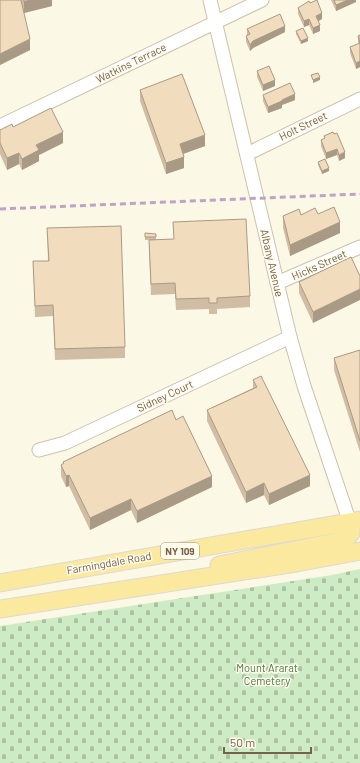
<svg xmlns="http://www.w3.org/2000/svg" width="360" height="763" font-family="Barlow,sans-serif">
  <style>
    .cemetery { fill: url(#cemetery-stones) }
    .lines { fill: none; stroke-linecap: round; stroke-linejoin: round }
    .minor-casing { stroke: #cec1ac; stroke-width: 15 }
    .major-casing { stroke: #ded9d4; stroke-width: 19 }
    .minor { stroke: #fff; stroke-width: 13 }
    .major { stroke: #fbe99f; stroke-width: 17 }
    .rail { stroke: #bda4c7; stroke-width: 3; stroke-dasharray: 6 4; stroke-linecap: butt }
    .wall { fill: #d0bda3 }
    .shaded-wall { fill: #a99a85 }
    .building { fill: #f2dcbe; stroke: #a99a85 }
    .labels { text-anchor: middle; stroke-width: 3; stroke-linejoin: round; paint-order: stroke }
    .shield { fill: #fffbed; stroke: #9f907b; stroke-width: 1 }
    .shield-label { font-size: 10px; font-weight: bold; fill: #76624a }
    .street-label { font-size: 11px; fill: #76624a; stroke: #fffbed }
    .park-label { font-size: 11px; fill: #497c42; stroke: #fffbed }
  </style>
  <defs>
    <pattern id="cemetery-stones" width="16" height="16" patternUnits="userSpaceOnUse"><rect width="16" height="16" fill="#cdebc4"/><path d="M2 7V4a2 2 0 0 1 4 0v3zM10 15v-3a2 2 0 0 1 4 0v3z" fill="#abc2a1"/></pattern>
  </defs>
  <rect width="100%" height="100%" fill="#fcf8e6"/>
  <polygon class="cemetery" points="360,569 360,763 0,763 0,626 332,575"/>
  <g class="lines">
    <defs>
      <g id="minor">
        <polyline points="210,0 290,337 304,386 350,523"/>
        <polyline points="0,126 262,0"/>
        <polyline points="247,154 360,99"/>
        <polyline points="277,283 360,247"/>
        <polyline points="39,450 65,443 290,337"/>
      </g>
      <g id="major">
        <polyline points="219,565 345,540 351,533 350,523"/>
        <polyline points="0,583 360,520"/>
        <polyline points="0,609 296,563 360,551"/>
      </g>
    </defs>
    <use href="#minor" class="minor-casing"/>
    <use href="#major" class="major-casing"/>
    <use href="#minor" class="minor"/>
    <use href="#major" class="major"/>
    <polyline class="rail" points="0,209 360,194"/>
  </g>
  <g class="wall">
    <polygon points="0,0 52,0 52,6 24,13 30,50 0,65"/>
    <polygon points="331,0 356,0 356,2 336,11"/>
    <polygon points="310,3 322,19 319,21 320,31 313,34 309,25 304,27 298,14 298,8"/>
    <polygon points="247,29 285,32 253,48 250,51 246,42 246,36 247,35"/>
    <polygon points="296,31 308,41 301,44 296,34"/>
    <polygon points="360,35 360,67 356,69 350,53 350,47 358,44 358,36"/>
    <polygon points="257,71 275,86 263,91 257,77"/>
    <polygon points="140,90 205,146 183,154 184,168 166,174 140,101"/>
    <polygon points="263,95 295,100 282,105 282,108 268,113 263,101"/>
    <polygon points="13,127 63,143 39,155 39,161 22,170 19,164 7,170 0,154 0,130"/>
    <polygon points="333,132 345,158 339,161 337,155 326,159 321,146 321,140 324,139 324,136"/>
    <polygon points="318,162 329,171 322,174 318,165"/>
    <polygon points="318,214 340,233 290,256 283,228 283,216 301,215"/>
    <polygon points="173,222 250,296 250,307 217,309 217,314 209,314 209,309 176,310 175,294 151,295 149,251 149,240 151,240 145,240 145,237 156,234 156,240 174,239"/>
    <polygon points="47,228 125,347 125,358 55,360 53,316 35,317 33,261 48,261"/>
    <polygon points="351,257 313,323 299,293 299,282"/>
    <polygon points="360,350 360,452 334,370 334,358"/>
    <polygon points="253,380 310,486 269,505 264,495 246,503 207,421 207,410 253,388"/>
    <polygon points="176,420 212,487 137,523 131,510 90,530 69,486 66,487 61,476 61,465 63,464 63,462"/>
  </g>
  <g class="shaded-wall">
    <polygon points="30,0 52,0 52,6 24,13 24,2"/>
    <polygon points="348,0 356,0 356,2 336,11 336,5"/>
    <polygon points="322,13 322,19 316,22 316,16"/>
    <polygon points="309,19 309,25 304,27 304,21"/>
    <polygon points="320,25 320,31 313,34 313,28"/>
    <polygon points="285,26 285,32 253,48 250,51 250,45 253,41"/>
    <polygon points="308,38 308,41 301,44 301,41"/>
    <polygon points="30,39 30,50 0,65 0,54"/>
    <polygon points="360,61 360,67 356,69 356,63"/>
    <polygon points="320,77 320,80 313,83 313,80"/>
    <polygon points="275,80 275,86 263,91 263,85"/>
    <polygon points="295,94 295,100 282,105 282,108 268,113 268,107 282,100"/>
    <polygon points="63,132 63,143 39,155 39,161 22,170 22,159 36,145"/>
    <polygon points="205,135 205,146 180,155 180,144"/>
    <polygon points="337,149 337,155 326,159 326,153"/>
    <polygon points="345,152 345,158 339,161 339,155"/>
    <polygon points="19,153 19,164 7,170 7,158"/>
    <polygon points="184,157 184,168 166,174 166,163"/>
    <polygon points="329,168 329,171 322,174 322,171"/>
    <polygon points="340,222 340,233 290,256 290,245"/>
    <polygon points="360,289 360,300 313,323 313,312"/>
    <polygon points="69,475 69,486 66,487 66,476"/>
    <polygon points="310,475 310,486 269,505 269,494"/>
    <polygon points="212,476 212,487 137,523 137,511"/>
    <polygon points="264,483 264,495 246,503 246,492"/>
    <polygon points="131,499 131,510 90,530 90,518"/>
  </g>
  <g class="building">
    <polygon points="0,0 21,0 30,39 0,54"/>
    <polygon points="24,0 30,0 24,2"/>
    <polygon points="317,0 322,13 316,16 320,25 313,28 309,19 304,21 298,8 309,1 310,3"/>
    <polygon points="334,0 348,0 336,5"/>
    <polygon points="280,14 285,26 253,41 250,45 246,36 250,34 247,29"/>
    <polygon points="303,28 308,38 301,41 296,31"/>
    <polygon points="360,35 360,43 358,36"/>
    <polygon points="360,43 360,61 356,63 350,47"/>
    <polygon points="269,66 275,80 263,85 257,71"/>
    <polygon points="318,73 320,77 313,80 311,75"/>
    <polygon points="182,74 205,135 180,144 184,157 166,163 140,90"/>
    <polygon points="290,83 295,94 282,100 282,101 268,107 263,95"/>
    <polygon points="51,108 63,132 36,145 39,150 22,159 19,153 7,158 0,143 0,130 12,124 13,127"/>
    <polygon points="333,132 334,134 337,133 345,152 339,155 337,149 326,153 321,140 325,138 324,136"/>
    <polygon points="325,159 329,168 322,171 318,162"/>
    <polygon points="334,207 340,222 290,245 283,216 299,209 301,215 315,208 318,214"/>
    <polygon points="246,219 250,296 217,298 217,303 209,303 209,298 176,299 175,283 151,284 149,240 174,239 173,222"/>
    <polygon points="121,226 125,347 55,349 53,305 35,306 33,261 49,261 47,228"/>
    <polygon points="145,233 156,234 156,237 145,237"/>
    <polygon points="351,257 360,276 360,289 313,312 299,282"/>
    <polygon points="360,350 360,441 334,358"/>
    <polygon points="261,376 310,475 269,494 264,483 246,492 207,410 257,387 253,380"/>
    <polygon points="172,410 176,420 183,416 212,476 137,511 131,499 90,518 69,475 66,476 61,465 64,463 63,462"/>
  </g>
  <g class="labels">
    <rect class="shield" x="161" y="543" width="38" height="16" rx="3"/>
    <g class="shield-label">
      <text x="180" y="555">NY 109</text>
    </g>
    <g class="street-label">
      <text transform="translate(131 63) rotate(-26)" y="4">Watkins Terrace</text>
      <text transform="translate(303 126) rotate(-26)" y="4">Holt Street</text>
      <text transform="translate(272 263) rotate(77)" y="4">Albany Avenue</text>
      <text transform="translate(319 265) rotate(-24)" y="4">Hicks Street</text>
      <text transform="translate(165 396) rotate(-25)" y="4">Sidney Court</text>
      <text transform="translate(109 563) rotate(-10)" y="4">Farmingdale Road</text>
    </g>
    <g class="park-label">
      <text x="267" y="672">Mount Ararat<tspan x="267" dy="13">Cemetery</tspan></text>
    </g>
  </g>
  <path d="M224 747v6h87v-6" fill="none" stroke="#76624a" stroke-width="2"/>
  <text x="230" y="747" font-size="12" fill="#76624a" stroke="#fffbed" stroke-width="3" paint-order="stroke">50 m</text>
</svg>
